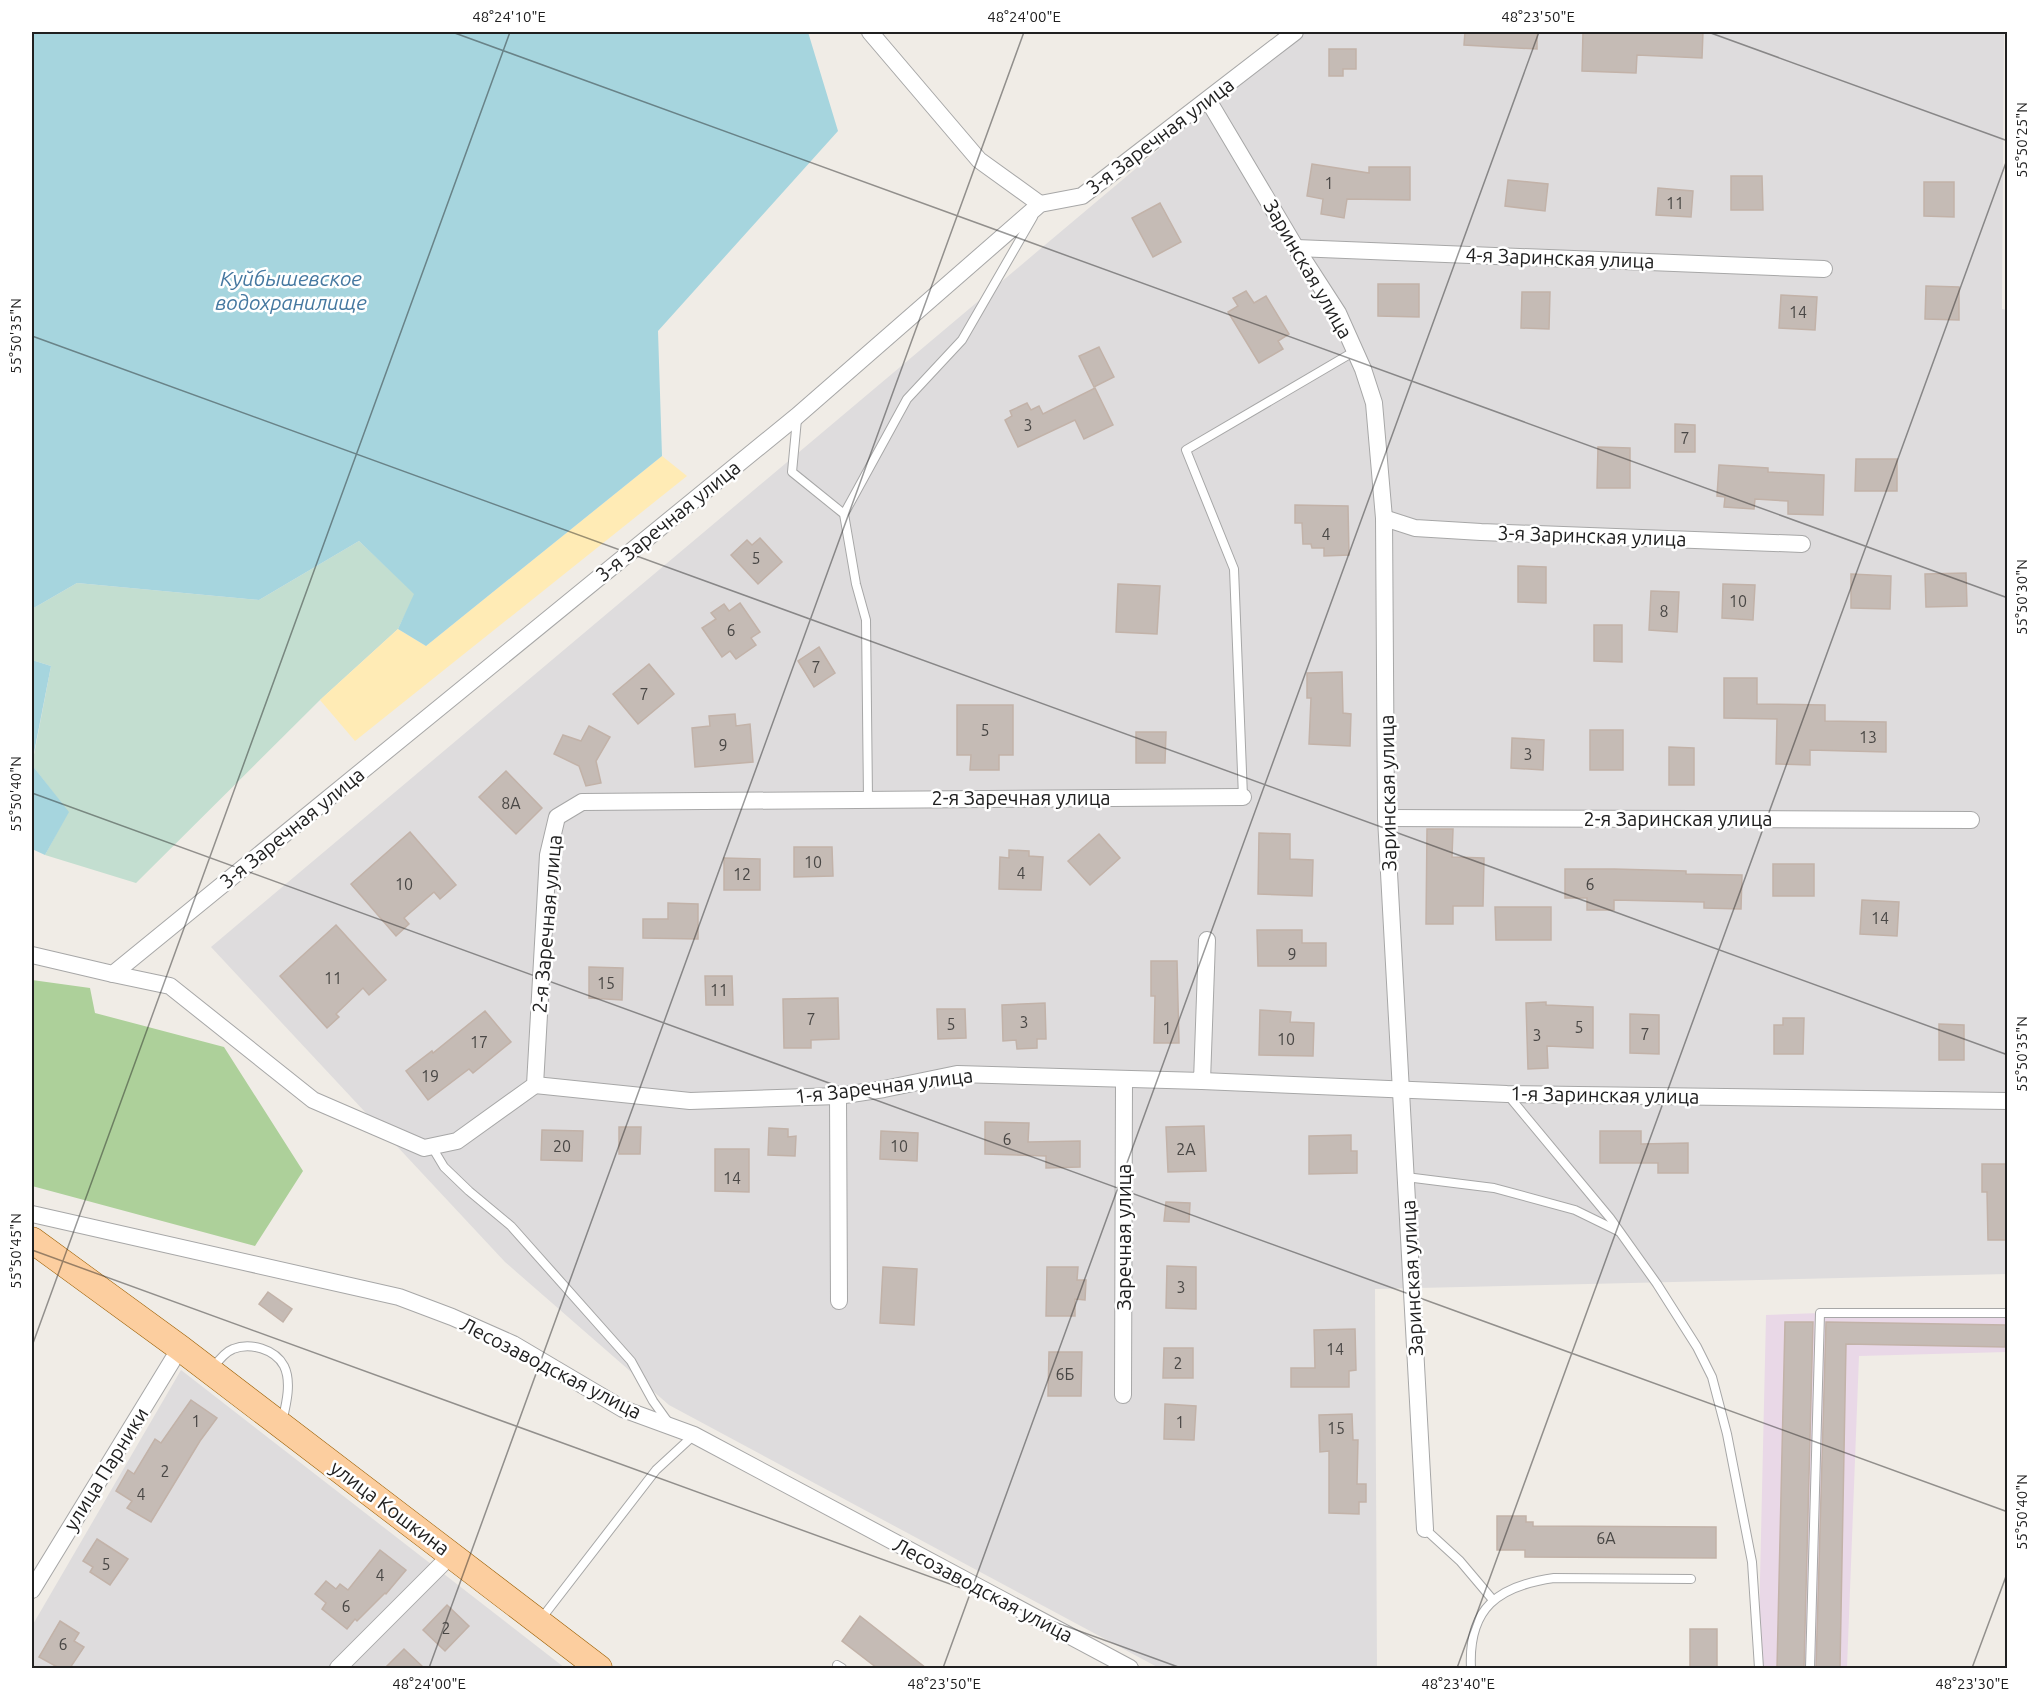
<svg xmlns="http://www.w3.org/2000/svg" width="2039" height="1700" font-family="Ubuntu,sans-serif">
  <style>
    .residential { fill: #dedcdd }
    .industrial { fill: #e9d8e7 }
    .forest { fill: #add09a }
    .wetland { fill: #c3ded0 }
    .sand { fill: #ffebb5 }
    .water { fill: #a6d5de }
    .building { fill: #c5bbb5; stroke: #c2b2a8; stroke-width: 1.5 }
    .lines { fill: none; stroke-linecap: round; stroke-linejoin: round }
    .lane-casing { stroke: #a7a7a7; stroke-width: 10 }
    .street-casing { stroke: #a7a7a7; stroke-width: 18 }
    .primary-casing { stroke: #9b5e00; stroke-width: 27 }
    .lane { stroke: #fff; stroke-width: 8 }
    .street { stroke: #fff; stroke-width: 16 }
    .primary { stroke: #fcce9f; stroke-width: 26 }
    .ticks { fill: none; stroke: #202020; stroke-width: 1.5; stroke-opacity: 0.45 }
    .labels { text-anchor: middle; stroke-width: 5; stroke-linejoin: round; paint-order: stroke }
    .number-label { font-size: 16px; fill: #494745 }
    .street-label { font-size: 20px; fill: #202020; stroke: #fff }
    .water-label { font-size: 21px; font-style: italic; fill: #4578a0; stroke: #fff }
    .neatline { fill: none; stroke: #202020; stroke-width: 2 }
    .ticks-label { font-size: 15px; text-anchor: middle; fill: #202020 }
  </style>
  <rect width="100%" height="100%" fill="#f0ece6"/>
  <g class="residential">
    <polygon points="1298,32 2004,32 2002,309 2008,310 2007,1274 1375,1289 1377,1668 1159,1668 669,1405 505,1262 211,947"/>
    <polygon points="181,1370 565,1668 32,1668 32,1626"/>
  </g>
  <polygon class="industrial" points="1820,1313 2007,1316 2007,1352 1859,1356 1847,1668 1758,1668 1766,1315"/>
  <polygon class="forest" points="32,980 90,988 95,1013 224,1047 303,1171 255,1246 32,1186"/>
  <polygon class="wetland" points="359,541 415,594 398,629 320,700 136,883 45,855 68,812 32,765 51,666 32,660 32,609 77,583 259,600"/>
  <polygon class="sand" points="662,456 687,476 355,741 320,700 398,629 426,646"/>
  <g class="water">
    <polygon points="32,32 808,32 838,131 658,331 662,456 426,646 398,629 414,594 359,541 259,600 77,583 32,609"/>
    <polygon points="32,660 51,666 32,763"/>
    <polygon points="32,765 69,812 45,855 32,849"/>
  </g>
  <g class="building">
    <polygon points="1465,32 1537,32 1537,49 1464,45"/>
    <polygon points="1583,32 1703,32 1702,58 1637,55 1636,73 1582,71"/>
    <polygon points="1329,49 1356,49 1356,69 1343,69 1343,76 1329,76"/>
    <polygon points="1312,164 1369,173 1369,167 1410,167 1410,200 1347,199 1344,218 1321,214 1323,199 1307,196"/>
    <polygon points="1731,176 1762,176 1763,210 1731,210"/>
    <polygon points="1508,180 1548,184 1545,211 1505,206"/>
    <polygon points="1924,182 1954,182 1954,217 1924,216"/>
    <polygon points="1658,188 1693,191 1691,217 1656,215"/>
    <polygon points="1160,203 1181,242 1153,257 1132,218"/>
    <polygon points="1378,284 1419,284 1419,317 1378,316"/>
    <polygon points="1926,286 1959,287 1959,320 1925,319"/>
    <polygon points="1246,291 1254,303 1266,296 1289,334 1278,341 1283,349 1259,363 1228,312 1238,306 1233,298"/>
    <polygon points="1522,292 1550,292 1549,329 1521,328"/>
    <polygon points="1781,295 1817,297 1815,330 1779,328"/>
    <polygon points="1099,347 1114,377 1094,387 1079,356"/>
    <polygon points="1095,388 1113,425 1084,439 1075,420 1018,447 1005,420 1012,416 1010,411 1027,403 1031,410 1039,406 1043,414"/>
    <polygon points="1675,424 1695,425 1695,452 1675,452"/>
    <polygon points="1598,447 1630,448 1630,488 1597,488"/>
    <polygon points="1856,459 1897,459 1897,491 1855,491"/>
    <polygon points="1719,465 1768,468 1768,472 1824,475 1823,515 1788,514 1788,501 1755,499 1754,509 1724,507 1725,497 1717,496"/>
    <polygon points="1295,505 1348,506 1349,555 1324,556 1324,548 1312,548 1311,544 1303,544 1302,523 1295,523"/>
    <polygon points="760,538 782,562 758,584 731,555 747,540 752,545"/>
    <polygon points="1518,566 1546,567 1546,603 1518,602"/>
    <polygon points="1966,573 1967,606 1926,607 1925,574"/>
    <polygon points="1851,574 1891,576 1890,609 1851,608"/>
    <polygon points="1118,584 1160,586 1157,634 1116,632"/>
    <polygon points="1723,584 1755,585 1753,620 1722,618"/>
    <polygon points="1651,591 1679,592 1677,632 1649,630"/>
    <polygon points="740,603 760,632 751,638 756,645 736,659 730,651 722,657 702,628 716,619 711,613 724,604 729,611"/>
    <polygon points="1594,625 1622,625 1622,662 1594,661"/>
    <polygon points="819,647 835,673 814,687 798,661"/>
    <polygon points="649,664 674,694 638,724 613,694"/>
    <polygon points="1342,672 1343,713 1351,714 1350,746 1309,744 1311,698 1307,698 1307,673"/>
    <polygon points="1724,678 1757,678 1757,704 1825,705 1825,721 1886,722 1886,752 1810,750 1810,765 1776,764 1777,719 1724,718"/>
    <polygon points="957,705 1013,705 1013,755 999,755 999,770 970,770 971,755 957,755"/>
    <polygon points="735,714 736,726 750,724 753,762 695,767 692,728 710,726 709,716"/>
    <polygon points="589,726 610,737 596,761 601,783 586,786 579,766 554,754 563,735 581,741"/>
    <rect x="1590" y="730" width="33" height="40"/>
    <polygon points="1136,732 1166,732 1165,763 1136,763"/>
    <polygon points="1512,738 1544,740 1543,770 1511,768"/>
    <polygon points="1669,747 1694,748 1694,785 1669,785"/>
    <polygon points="506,771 542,808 516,834 479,797"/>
    <polygon points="1427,829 1453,829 1452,857 1484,858 1483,906 1453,906 1453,924 1426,924"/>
    <polygon points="410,832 456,885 440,899 434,892 404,918 409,924 396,936 351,884"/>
    <polygon points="1259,833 1290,834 1290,859 1313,860 1312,896 1258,894"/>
    <polygon points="1099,834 1120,858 1090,885 1068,861"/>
    <polygon points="794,847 832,847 833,876 794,877"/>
    <polygon points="1009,850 1029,851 1029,856 1043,857 1041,890 999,889 1000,857 1009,858"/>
    <polygon points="724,858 760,859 760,890 724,890"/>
    <rect x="1773" y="864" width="41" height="32"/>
    <polygon points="1565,869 1614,869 1686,871 1686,874 1742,875 1741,909 1704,908 1704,902 1614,900 1614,910 1587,910 1587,898 1565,898"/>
    <polygon points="1862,900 1899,902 1897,936 1860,934"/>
    <polygon points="668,903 698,904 698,939 643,938 643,919 668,919"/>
    <polygon points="1495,907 1551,907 1551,940 1496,940"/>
    <polygon points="336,925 386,980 369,995 363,988 336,1014 339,1017 327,1028 280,976"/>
    <polygon points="1257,930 1302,930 1302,943 1326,943 1326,966 1258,966"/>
    <polygon points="1151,961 1177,961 1179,1043 1154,1043 1155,996 1151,996"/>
    <polygon points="589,967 623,968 622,1000 589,998"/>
    <polygon points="705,976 732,976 733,1005 706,1005"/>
    <polygon points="838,998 839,1039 811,1040 811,1048 784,1048 783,999"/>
    <polygon points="1546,1002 1546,1005 1593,1007 1593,1048 1547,1046 1548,1068 1528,1069 1526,1003"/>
    <polygon points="1045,1003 1046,1039 1037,1039 1037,1048 1017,1049 1016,1040 1003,1041 1002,1005"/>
    <polygon points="937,1009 965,1009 966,1038 938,1039"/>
    <polygon points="1260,1010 1291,1012 1290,1022 1314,1023 1313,1056 1259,1055"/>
    <polygon points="485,1011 511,1042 473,1073 469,1069 428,1100 406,1071 432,1051 433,1053"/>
    <polygon points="1630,1014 1659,1015 1659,1054 1630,1053"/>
    <polygon points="1783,1018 1804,1018 1803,1054 1774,1054 1774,1025 1783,1025"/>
    <polygon points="1939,1024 1964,1025 1964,1060 1939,1060"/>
    <polygon points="985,1122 1029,1123 1028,1142 1080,1141 1080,1167 1046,1168 1046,1156 985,1154"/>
    <polygon points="1204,1126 1206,1171 1168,1172 1166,1127"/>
    <polygon points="619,1127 641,1127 640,1154 619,1154"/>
    <polygon points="769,1128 788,1129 788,1137 796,1136 795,1156 768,1155"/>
    <polygon points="542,1130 583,1131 582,1161 541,1160"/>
    <polygon points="881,1131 918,1133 917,1161 880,1159"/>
    <polygon points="1600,1131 1641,1131 1641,1144 1688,1143 1688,1173 1658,1173 1658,1163 1600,1163"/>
    <polygon points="1351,1135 1351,1151 1357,1151 1357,1173 1309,1174 1309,1136"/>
    <polygon points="715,1149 749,1149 749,1192 715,1191"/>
    <polygon points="1982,1164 2007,1164 2007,1240 1988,1240 1987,1192 1982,1192"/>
    <polygon points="1166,1202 1190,1203 1189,1222 1164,1221"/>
    <polygon points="1167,1266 1196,1267 1196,1309 1166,1308"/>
    <polygon points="883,1267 917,1269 914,1325 880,1323"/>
    <polygon points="1047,1267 1078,1267 1077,1280 1086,1280 1085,1300 1075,1299 1075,1316 1046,1316"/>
    <polygon points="268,1292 292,1309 283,1322 259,1304"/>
    <polygon points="1785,1322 1813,1322 1804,1668 1777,1668"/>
    <polygon points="1826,1322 2006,1325 2005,1347 1846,1344 1840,1668 1816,1668"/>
    <polygon points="1355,1329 1356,1370 1349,1371 1349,1387 1291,1387 1291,1368 1315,1368 1314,1330"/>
    <polygon points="1164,1348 1193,1348 1193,1378 1163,1378"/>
    <polygon points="1049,1352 1082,1352 1081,1396 1048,1396"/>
    <polygon points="191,1400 217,1418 200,1441 151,1522 127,1508 132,1501 116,1491 128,1470 134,1474 155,1439 161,1443"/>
    <polygon points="1165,1404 1196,1406 1194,1440 1164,1439"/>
    <polygon points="1352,1414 1353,1440 1358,1440 1357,1484 1366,1484 1366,1502 1359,1502 1359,1514 1329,1513 1329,1451 1320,1452 1319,1415"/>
    <polygon points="1497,1516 1526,1516 1526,1522 1533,1522 1533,1526 1716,1527 1716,1558 1525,1557 1525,1550 1497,1550"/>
    <polygon points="97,1539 128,1559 110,1585 90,1572 93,1567 83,1561"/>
    <polygon points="380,1550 406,1570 386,1594 385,1593 357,1621 355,1619 347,1629 322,1609 326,1603 315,1594 326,1581 336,1589 340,1584 348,1590"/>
    <polygon points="447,1605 469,1626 445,1651 423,1630"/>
    <polygon points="860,1616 926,1668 877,1668 842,1641"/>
    <polygon points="60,1621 79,1633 74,1641 84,1647 70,1668 59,1668 39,1657"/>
    <rect x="1690" y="1629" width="27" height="39"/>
    <polygon points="404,1649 424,1668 385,1668"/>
  </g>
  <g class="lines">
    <defs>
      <g id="lane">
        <polyline points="797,419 792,472 844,514 856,584 866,620 868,799"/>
        <polyline points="844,514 907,399 962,340 1033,217"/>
        <polyline points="1243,797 1234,569 1186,450 1355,351"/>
        <polyline points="1507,1094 1610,1218 1657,1284 1697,1347 1712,1377 1727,1434 1752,1562 1759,1668"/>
        <polyline points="432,1147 444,1167 469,1191 511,1226 631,1361 653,1401 668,1422"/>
        <polyline points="1406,1177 1494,1188 1575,1210 1618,1231"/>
        <path d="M213 1368C218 1361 225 1352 233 1349 250 1342 275 1349 284 1366 292 1382 286 1405 282 1422"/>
        <polyline points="1425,1529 1460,1561 1493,1600"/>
        <polyline points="541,1619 656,1470 694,1435"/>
        <polyline points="837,1665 842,1668"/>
        <path d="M1471 1668C1468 1608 1498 1586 1554 1578L1691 1579"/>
        <polyline points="1810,1668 1820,1313 2008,1313"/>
      </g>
      <g id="street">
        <polyline points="870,32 979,160 1040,204"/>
        <polyline points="1208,100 1296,248 1338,313 1363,369 1374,403 1384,518 1386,818 1425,1529"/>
        <polyline points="1296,248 1824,269"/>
        <polyline points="1384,518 1415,528 1481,532 1802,544"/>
        <polyline points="1386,818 1971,820"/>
        <polyline points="32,955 113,974 797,416 1040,204 1082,196 1295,32"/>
        <polyline points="113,974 170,986 313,1100 424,1148 457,1141 535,1085 548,855 557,817 582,802 1243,797"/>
        <polyline points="1202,1081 1507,1094 2008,1101"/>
        <polyline points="535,1085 690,1101 838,1096 884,1089 957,1074 1202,1081 1207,940"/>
        <polyline points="838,1096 839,1301"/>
        <polyline points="32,1214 399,1297 452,1317 513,1344 623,1409 694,1435 1130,1668"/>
        <polyline points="1123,1395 1124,1079"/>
        <polyline points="32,1590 180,1348"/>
        <polyline points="338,1668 451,1555"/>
      </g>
      <polyline id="primary" points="32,1240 180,1348 599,1668"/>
    </defs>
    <use href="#lane" class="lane-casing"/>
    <use href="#street" class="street-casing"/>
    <use href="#primary" class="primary-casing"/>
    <use href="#lane" class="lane"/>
    <use href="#street" class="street"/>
    <use href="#primary" class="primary"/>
  </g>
  <path class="ticks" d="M452 32 2008 598M1708 32 2008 141M32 336 2008 1055M32 793 2008 1512M32 1250 1181 1668M32 1346 510 32M429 1668 1024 32M943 1668 1539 32M1457 1668 2008 157M1972 1668 2008 1571"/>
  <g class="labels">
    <g class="number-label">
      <text x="1329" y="189">1</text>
      <text x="1675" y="209">11</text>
      <text x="1798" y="318">14</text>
      <text x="1028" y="431">3</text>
      <text x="1685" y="444">7</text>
      <text x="1326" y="540">4</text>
      <text x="756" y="564">5</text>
      <text x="1738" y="607">10</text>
      <text x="1664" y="617">8</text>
      <text x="731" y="636">6</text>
      <text x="816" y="673">7</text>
      <text x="644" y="700">7</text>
      <text x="985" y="736">5</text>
      <text x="1868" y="743">13</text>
      <text x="723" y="751">9</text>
      <text x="1528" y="760">3</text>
      <text x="511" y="809">8А</text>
      <text x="813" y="868">10</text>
      <text x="1021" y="879">4</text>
      <text x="742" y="880">12</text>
      <text x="404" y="890">10</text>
      <text x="1590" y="890">6</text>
      <text x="1880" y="924">14</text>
      <text x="1292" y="960">9</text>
      <text x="333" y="984">11</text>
      <text x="606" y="989">15</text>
      <text x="719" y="996">11</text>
      <text x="811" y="1025">7</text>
      <text x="1024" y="1028">3</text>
      <text x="951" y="1030">5</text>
      <text x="1579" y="1033">5</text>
      <text x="1167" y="1034">1</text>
      <text x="1645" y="1040">7</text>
      <text x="1537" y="1041">3</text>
      <text x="1286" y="1045">10</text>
      <text x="479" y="1048">17</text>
      <text x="430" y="1082">19</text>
      <text x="1007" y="1145">6</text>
      <text x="562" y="1152">20</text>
      <text x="899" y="1152">10</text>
      <text x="1186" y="1155">2А</text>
      <text x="732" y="1184">14</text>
      <text x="1181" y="1293">3</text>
      <text x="1335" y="1355">14</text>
      <text x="1178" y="1369">2</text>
      <text x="1065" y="1380">6Б</text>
      <text x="196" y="1427">1</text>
      <text x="1180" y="1428">1</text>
      <text x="1336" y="1434">15</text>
      <text x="165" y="1477">2</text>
      <text x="141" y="1500">4</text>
      <text x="1606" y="1544">6А</text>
      <text x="106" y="1570">5</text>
      <text x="380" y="1581">4</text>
      <text x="346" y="1612">6</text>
      <text x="446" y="1634">2</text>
      <text x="63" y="1650">6</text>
    </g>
    <g class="street-label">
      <text transform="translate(1160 136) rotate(-37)" y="7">3-я Заречная улица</text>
      <text transform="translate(1560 258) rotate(2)" y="7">4-я Заринская улица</text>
      <text transform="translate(1308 269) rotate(60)" y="7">Заринская улица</text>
      <text transform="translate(668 521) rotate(-39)" y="7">3-я Заречная улица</text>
      <text transform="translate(1592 536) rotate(2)" y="7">3-я Заринская улица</text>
      <text transform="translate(1388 793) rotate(-91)" y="7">Заринская улица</text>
      <text x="1021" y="805">2-я Заречная улица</text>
      <text x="1678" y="826">2-я Заринская улица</text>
      <text transform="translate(292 828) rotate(-39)" y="7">3-я Заречная улица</text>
      <text transform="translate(547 924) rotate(-85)" y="7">2-я Заречная улица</text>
      <text transform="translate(884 1086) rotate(-7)" y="7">1-я Заречная улица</text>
      <text transform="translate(1605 1095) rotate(1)" y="7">1-я Заринская улица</text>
      <text transform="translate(1124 1237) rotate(-90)" y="7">Заречная улица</text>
      <text transform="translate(1412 1278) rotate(-93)" y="7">Заринская улица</text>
      <text transform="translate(551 1368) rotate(27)" y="7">Лесозаводская улица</text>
      <text transform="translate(106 1469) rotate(-58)" y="7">улица Парники</text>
      <text transform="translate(390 1508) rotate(37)" y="7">улица Кошкина</text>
      <text transform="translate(983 1590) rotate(28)" y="7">Лесозаводская улица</text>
    </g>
    <g class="water-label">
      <text x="291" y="286">Куйбышевское<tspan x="291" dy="24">водохранилище</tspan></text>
    </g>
  </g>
  <rect width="2039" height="1700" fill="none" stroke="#ffffff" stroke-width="66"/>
  <rect x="33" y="33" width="1973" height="1634" class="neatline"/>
  <g class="ticks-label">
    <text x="509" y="22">48°24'10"E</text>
    <text x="1024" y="22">48°24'00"E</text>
    <text x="1538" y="22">48°23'50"E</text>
    <text transform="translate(2022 140) rotate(-90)" y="5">55°50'25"N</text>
    <text transform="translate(16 336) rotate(-90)" y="5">55°50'35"N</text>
    <text transform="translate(2022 597) rotate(-90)" y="5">55°50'30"N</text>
    <text transform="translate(16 794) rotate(-90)" y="5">55°50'40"N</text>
    <text transform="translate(2022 1054) rotate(-90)" y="5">55°50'35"N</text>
    <text transform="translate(16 1251) rotate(-90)" y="5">55°50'45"N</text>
    <text transform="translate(2022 1512) rotate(-90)" y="5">55°50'40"N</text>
    <text x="429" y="1689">48°24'00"E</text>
    <text x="944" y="1689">48°23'50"E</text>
    <text x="1458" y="1689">48°23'40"E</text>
    <text x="1972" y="1689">48°23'30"E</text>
  </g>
</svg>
